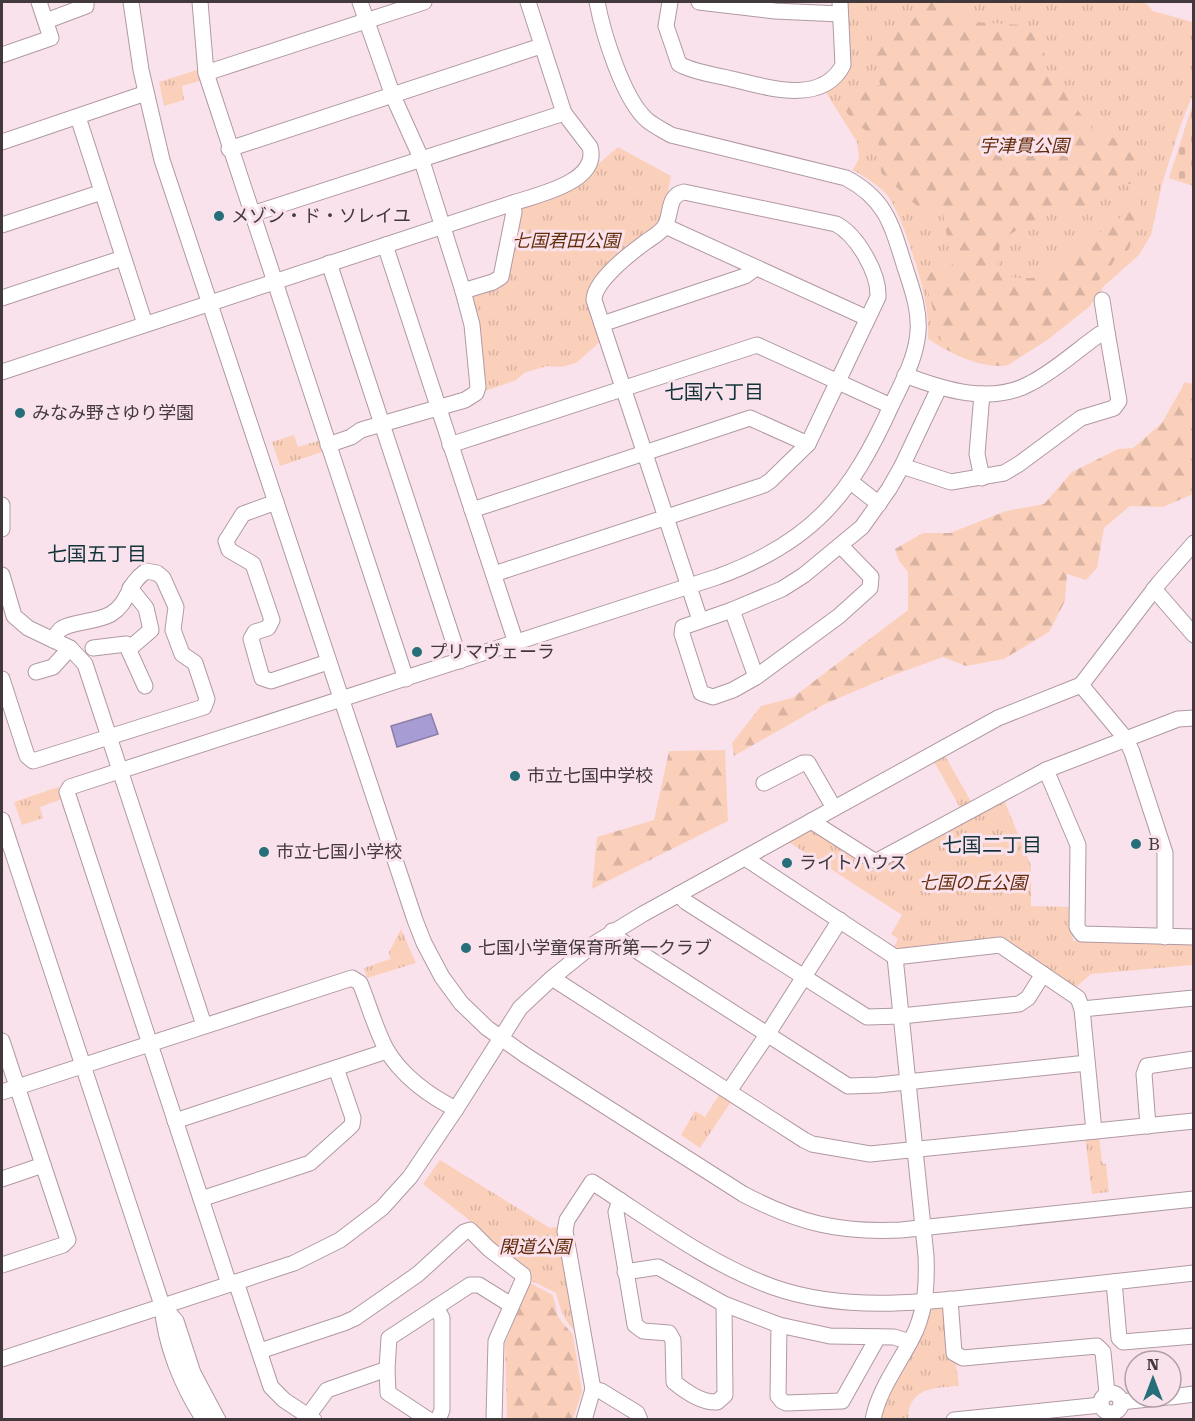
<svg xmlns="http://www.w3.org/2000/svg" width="1195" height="1421" font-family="'Roboto Serif','Noto Sans JP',serif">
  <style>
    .grass { fill: url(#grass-tufts) }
    .forest { fill: url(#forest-firs) }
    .cemetery { fill: url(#cemetery-stones) }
    .water { fill: #a89cd5; stroke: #897ea7; stroke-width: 1.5 }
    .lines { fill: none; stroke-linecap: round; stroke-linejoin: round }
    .minor-casing { stroke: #b099a3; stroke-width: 17 }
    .minor { stroke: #fff; stroke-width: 15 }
    .poi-dot { fill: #266e7a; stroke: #fae2ec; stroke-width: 2 }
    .labels { text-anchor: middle; stroke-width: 6; stroke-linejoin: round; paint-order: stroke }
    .park-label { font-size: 18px; font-style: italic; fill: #632c0b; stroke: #fae2ec }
    .poi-label { font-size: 18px; fill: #42393d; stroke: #fae2ec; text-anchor: start }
    .neighbourhood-label { font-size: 20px; fill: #103238; stroke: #fae2ec }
  </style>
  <defs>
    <pattern id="grass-tufts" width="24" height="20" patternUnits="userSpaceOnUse" patternTransform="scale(1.5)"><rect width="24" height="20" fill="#fbd0bb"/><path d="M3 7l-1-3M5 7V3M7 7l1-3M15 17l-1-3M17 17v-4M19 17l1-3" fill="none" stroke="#d8b3a2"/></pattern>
    <pattern id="forest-firs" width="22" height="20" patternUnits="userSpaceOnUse" patternTransform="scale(1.5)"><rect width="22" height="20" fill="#fbd0bb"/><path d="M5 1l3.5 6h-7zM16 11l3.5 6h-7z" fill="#d8b3a2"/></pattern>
    <pattern id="cemetery-stones" width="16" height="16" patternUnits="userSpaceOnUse" patternTransform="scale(1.5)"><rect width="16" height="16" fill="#fbd0bb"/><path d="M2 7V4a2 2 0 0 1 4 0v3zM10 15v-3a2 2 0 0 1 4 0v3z" fill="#d8b3a2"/></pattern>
  </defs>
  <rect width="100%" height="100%" fill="#fae2ec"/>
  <g class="grass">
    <path d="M845 2H1145L1153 11 1193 22V94L1181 124 1162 184 1151 235 1139 255 1104 286 1090 306 1047 340 1008 365C982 370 950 353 928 339 928 328 928 317 926 306 923 282 901 212 887 195 878 185 865 177 853 170L859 158 857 142 825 91 847 70Z"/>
    <polygon points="200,69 203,80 182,86 184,100 164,106 159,82"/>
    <polygon points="618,147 671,176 662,222 589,289 586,295 601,341 576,363 562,367 547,366 524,373 516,380 485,391 479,319 473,298 476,293 507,282 520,224 522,203 581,183 597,165"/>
    <polygon points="294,435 298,447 321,440 325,451 280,466 272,442"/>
    <polygon points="944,754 973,805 962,811 933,760"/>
    <polygon points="58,787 62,799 40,807 43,818 22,825 14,802"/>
    <polygon points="1004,800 1031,866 1031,906 1071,907 1073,941 1193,942 1193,965 1091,974 1074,989 1003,939 900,949 894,947 898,939 891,934 902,915 787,841 807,829 814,829 877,870"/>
    <polygon points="401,929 416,963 367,978 364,968 390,959 389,952"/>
    <polygon points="721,1092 733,1099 700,1148 681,1135 695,1111 705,1117"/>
    <polygon points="1099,1135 1102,1163 1106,1164 1109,1192 1092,1194 1085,1136"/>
    <path d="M440 1160 550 1228 558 1227 575 1331C563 1320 560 1308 556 1293L530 1280 532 1273 497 1250 468 1219 423 1184Z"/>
    <path d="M932 1304 945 1308 950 1359 956 1364 959 1386C934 1388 909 1387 908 1419L877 1420 928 1309Z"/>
  </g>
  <g class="forest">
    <path d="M932 2H941L974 22 1020 25 1041 34 1047 69 1094 132 1126 142 1141 157 1135 184H1109L1099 189 1093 207 1072 214 1054 209 1012 233 1000 243 997 271 1015 278H1033L1072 253 1120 218 1138 198 1142 208 1129 249 1116 257 1110 268 1098 281 1090 306 1047 340 1008 365C986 369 963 357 943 348L924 275 952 265 942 207 917 206 881 173 878 138C860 128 833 109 845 87L880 85 871 33C884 30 900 30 910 22 919 15 921 8 932 2Z"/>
    <polygon points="1185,382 1193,384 1193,494 1163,507 1130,506 1104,528 1097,568 1086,580 1067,574 1065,601 1049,632 1004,659 966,666 943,657 888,677 825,704 734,756 732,743 761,706 792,698 908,610 908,572 899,561 895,549 923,533 950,533 1006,511 1044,504 1072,472 1118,449 1133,448 1162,423"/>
    <polygon points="725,750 728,821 592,889 597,837 654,820 669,751"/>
    <polygon points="530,1283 553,1295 558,1317 573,1335 582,1392 573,1419 507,1419 505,1343"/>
  </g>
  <polygon class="cemetery" points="1193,103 1194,103 1193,186 1169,178"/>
  <polygon class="water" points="431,714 438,734 397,747 391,726"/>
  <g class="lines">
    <defs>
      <g id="minor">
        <path d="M131 2 141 70 162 160 415 920 424 943 442 977 461 1003 487 1028 525 1055 743 1194C798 1223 839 1233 901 1230L1194 1199"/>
        <polyline points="200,2 206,73 406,679"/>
        <path d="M670 2 666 26 679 64 683 66C698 73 716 75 732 79 766 87 822 106 843 65L840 2"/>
        <polyline points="699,2 775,11 840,14"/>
        <polyline points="46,21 86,6 86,2"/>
        <polyline points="2,55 51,38 39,2"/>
        <polyline points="206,73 424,2"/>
        <polyline points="78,117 145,324"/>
        <polyline points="2,142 146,93"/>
        <polyline points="229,149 541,46"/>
        <polyline points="252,214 564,113"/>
        <polyline points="2,225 102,192"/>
        <polyline points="665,226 867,318"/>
        <polyline points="385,245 516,643"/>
        <polyline points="329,263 460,661"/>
        <polyline points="463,291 493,282 501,277 514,212 513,203"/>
        <polyline points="2,298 123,258"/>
        <polyline points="1102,300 1107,332"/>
        <polyline points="602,324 745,276 756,268"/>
        <path d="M2 372 513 203C537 195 600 182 590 147L564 113 528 2"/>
        <polyline points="982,394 977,454 982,478"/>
        <polyline points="328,445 351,437 361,430 465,400 476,393 478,387 472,325 463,291 421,158 393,96 360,2"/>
        <polyline points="450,445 757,345 891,406"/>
        <path d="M902 466 951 482 1004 473 1019 464 1081 418 1114 408 1119 401 1107 332 1100 334C1077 350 1056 370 1031 383 992 405 944 390 905 375"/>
        <polyline points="851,482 879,504"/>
        <polyline points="276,502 243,514 226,541 229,550 253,564 272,620 268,628 255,632 251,639 262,678 271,681 328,662"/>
        <polyline points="2,505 2,529"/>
        <polyline points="472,510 750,418 808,444"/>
        <polyline points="841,546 871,577 870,588 839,616 756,677 733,690 713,697 701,693 682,634 683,627 732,610 782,589 804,575 862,527 889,489 902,466 939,388"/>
        <path d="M494 574 764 485 770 481 808 444 878 297C879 273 857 235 836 224L684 192C667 195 672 214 665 226 660 234 649 239 643 244 628 255 594 282 594 300 630 406 664 514 700 620"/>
        <polyline points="2,575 14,616 28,628 70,648 85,664 204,1025"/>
        <polyline points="1154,589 1194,635"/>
        <polyline points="732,610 756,677"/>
        <polyline points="93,648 126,644 145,686"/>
        <polyline points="129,649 151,630 146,608 130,588"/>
        <polyline points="36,672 53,667 70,648"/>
        <path d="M2 679 27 756 33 761 204 707 207 699 195 663 182 654 173 630 176 607 163 578 157 573 146 571C125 586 131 601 111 614 97 622 71 622 61 629 58 631 55 637 53 640"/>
        <polyline points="1081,685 1126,739 1132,752 1165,853 1165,937"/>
        <polyline points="1046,770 1078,845 1077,927 1082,934 1194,937"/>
        <polyline points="764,783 803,763 808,763 834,808"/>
        <path d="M2 820 162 1305C165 1345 182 1386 204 1420"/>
        <polyline points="811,821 871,859 877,861 1046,770 1178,719 1194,718"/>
        <polyline points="745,858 895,957 1000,945 1078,998 1082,1009 1094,1131"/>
        <polyline points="679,894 686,902 867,1017 901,1016 1019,1004 1028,998 1043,974"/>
        <polyline points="612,931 620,940 848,1086 878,1085 1087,1063"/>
        <polyline points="552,978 804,1140 812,1144 870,1154 1194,1121"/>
        <polyline points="1082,1009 1194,998"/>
        <polyline points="2,1041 68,1240 63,1245 2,1265"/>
        <polyline points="729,1091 767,1035 840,920"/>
        <path d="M2 1092 352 978 360 983C369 1005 375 1028 386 1049 401 1075 429 1096 456 1109"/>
        <polyline points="175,1121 387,1051"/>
        <polyline points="1148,1126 1144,1074 1147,1066 1194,1059"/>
        <polyline points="2,1179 43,1165"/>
        <polyline points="201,1199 310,1163 349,1128 352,1125 353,1118 336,1068"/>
        <path d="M620 1200 616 1212 635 1325 643 1331 669 1333 673 1340 674 1382C686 1392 702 1403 717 1402L725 1395 724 1304"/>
        <polyline points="625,1272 658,1267 724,1304 779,1325 830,1336 894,1337 910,1342"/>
        <polyline points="236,1282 271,1387 284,1400 314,1420"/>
        <polyline points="1114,1282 1119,1338 1123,1342 1194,1336"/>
        <path d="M229 1284 67 792 70 787 717 577C813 542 851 495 892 404 903 381 916 358 918 332 920 307 910 284 903 261 891 222 884 198 846 178L671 135C663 130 654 126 647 120 623 99 603 33 597 2"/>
        <polyline points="950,1299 954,1353 963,1358 1097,1346 1103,1352 1107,1393"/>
        <polyline points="162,1305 176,1321 193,1373 218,1420"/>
        <polyline points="436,1307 442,1318 442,1410 438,1420"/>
        <polyline points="779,1325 778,1396 782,1401 786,1403 842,1401 878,1337"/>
        <polyline points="260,1351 344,1323 355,1318 418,1274 464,1232 470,1230 489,1249 523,1275 523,1280 496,1341 494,1420"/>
        <polyline points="2,1359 294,1263 340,1240 382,1208 410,1177 456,1109 520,1008 552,978 594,944 643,914 998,718 1081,685 1159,583 1194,543"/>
        <polyline points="593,1389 601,1391 637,1413 640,1420"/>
        <circle cx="1111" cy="1403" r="10"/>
        <polyline points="1171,1397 1194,1394"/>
        <polyline points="1121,1402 1167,1397"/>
        <polyline points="308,1416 327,1390 387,1369"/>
        <polyline points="429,1420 388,1393 387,1369 389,1338 470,1285 479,1285 511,1305"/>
        <path d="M584 1420 593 1389 565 1231 567 1220 592 1182C650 1219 707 1263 773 1287 849 1314 934 1301 1012 1293 1073 1286 1133 1280 1194 1273"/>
        <path d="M873 1420C878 1389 903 1359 916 1330 926 1306 927 1282 926 1256L895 957"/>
        <polyline points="954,1420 1101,1405"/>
      </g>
    </defs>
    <use href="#minor" class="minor-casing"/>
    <use href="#minor" class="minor"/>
  </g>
  <g class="poi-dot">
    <circle cx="219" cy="216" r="6"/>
    <circle cx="20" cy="413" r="6"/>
    <circle cx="417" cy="652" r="6"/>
    <circle cx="515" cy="776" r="6"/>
    <circle cx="1136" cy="844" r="6"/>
    <circle cx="264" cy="852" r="6"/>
    <circle cx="787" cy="863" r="6"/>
    <circle cx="466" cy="948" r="6"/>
  </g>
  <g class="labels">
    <g class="park-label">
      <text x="1024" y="152">宇津貫公園</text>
      <text x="566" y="247">七国君田公園</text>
      <text x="973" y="889">七国の丘公園</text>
      <text x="535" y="1253">閑道公園</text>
    </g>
    <g class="poi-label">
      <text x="231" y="222">メゾン・ド・ソレイユ</text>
      <text x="32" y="419">みなみ野さゆり学園</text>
      <text x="429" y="658">プリマヴェーラ</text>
      <text x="527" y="782">市立七国中学校</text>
      <text x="1148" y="850">B</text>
      <text x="276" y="858">市立七国小学校</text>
      <text x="799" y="869">ライトハウス</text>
      <text x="478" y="954">七国小学童保育所第一クラブ</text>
    </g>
    <g class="neighbourhood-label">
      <text x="714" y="399">七国六丁目</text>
      <text x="97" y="561">七国五丁目</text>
      <text x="992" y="852">七国二丁目</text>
    </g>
  </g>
  <rect width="1195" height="1421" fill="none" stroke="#42393d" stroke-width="6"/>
  <g transform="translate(1153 1379)"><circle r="28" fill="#fae2ec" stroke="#b09ea6" stroke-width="1.5"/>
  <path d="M0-4.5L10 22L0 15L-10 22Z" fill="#266e7a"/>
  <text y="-9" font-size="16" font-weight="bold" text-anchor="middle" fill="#42393d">N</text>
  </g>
</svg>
